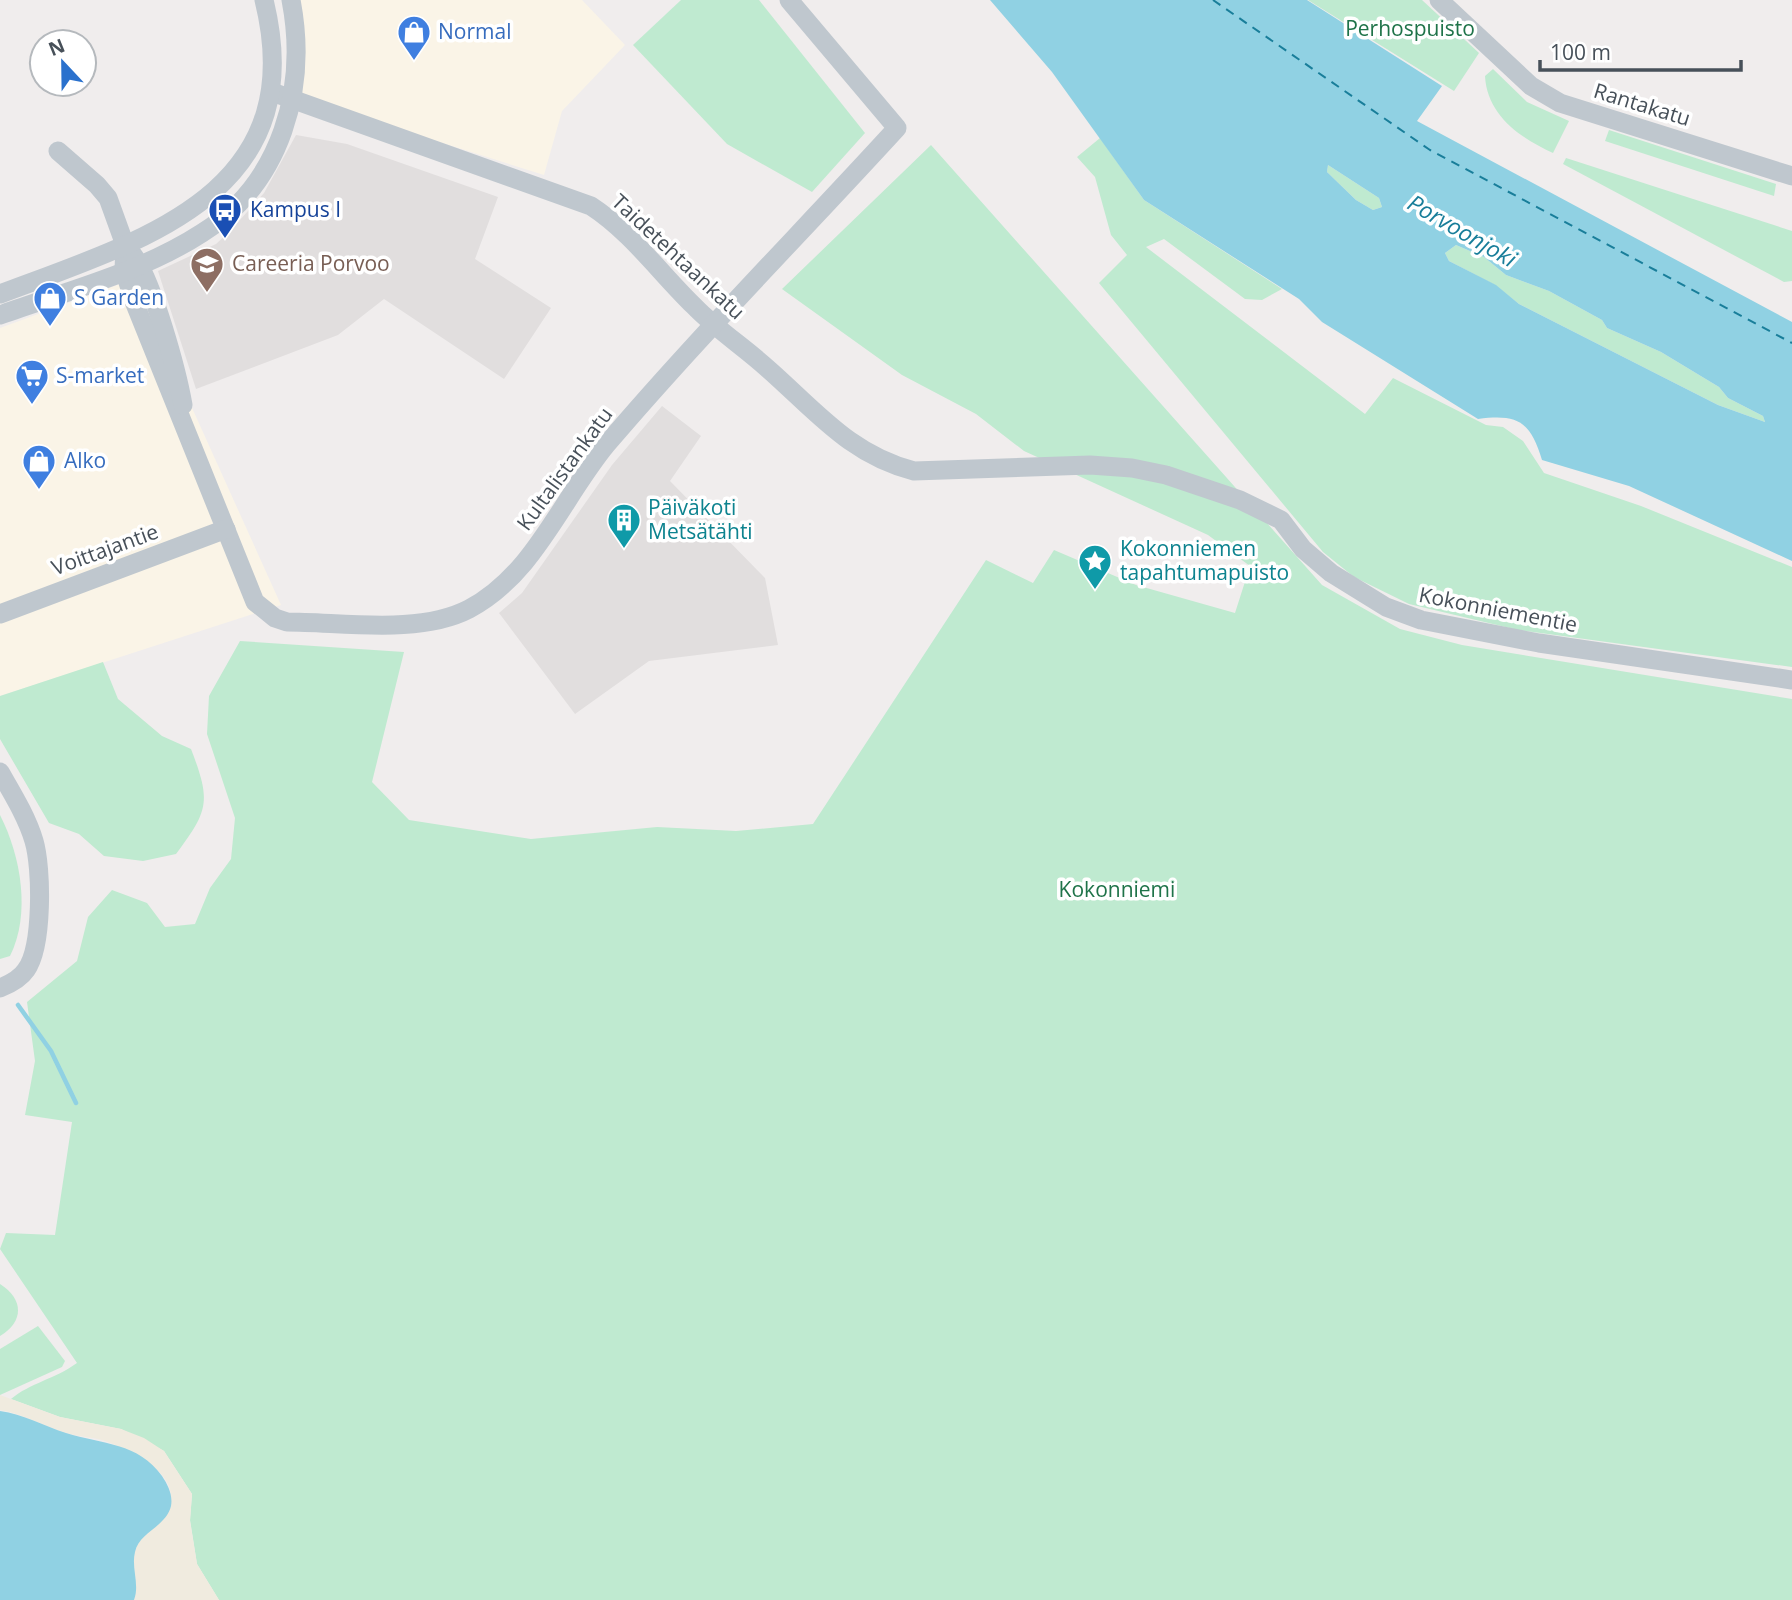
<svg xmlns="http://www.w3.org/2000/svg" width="1792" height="1600" font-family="'Open Sans',sans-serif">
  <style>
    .commercial { fill: #faf4e7 }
    .education { fill: #e1dede }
    .green { fill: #bfead0 }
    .sand { fill: #f0ebdf }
    .water { fill: #90d1e3; fill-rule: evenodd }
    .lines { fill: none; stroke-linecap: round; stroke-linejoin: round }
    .stream { stroke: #90d1e3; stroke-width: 4.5 }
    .ferry { stroke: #197e9a; stroke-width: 2; stroke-dasharray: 9 7; stroke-linecap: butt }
    .minor { stroke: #bfc7ce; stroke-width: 19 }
    .labels { text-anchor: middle; stroke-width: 7; stroke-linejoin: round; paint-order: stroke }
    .park-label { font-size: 21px; fill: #1f7349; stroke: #fff }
    .shop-label { font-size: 21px; fill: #366cbe; stroke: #fff; text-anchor: start }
    .street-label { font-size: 21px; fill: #475059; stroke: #fff }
    .transit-label { font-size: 21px; fill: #164399; stroke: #fff; text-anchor: start }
    .education-label { font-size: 21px; fill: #785e54; stroke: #fff; text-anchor: start }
    .culture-label { font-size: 21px; fill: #0d838f; stroke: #fff; text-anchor: start }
    .water-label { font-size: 23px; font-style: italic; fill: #197e9a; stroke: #fff }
  </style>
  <rect width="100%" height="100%" fill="#f0eded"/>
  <g class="commercial">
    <polygon points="299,0 582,0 625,45 562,111 544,175 300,98"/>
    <polygon points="150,273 179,379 281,605 0,696 0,328"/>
  </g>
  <g class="education">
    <polygon points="296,135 347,144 498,197 475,259 551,308 504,379 384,299 338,335 196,389 158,271 216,244 230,231 264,193"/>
    <polygon points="662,406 701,436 670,481 765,578 778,645 649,661 575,714 499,613 522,593 612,465"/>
  </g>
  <g class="green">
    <polygon points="681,0 759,0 865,133 812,192 727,144 633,45"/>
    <polygon points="1308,0 1422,0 1479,53 1454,91"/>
    <path d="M1493 69 1527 102 1569 121 1553 153C1520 138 1487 115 1485 76Z"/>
    <polygon points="1609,130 1776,184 1774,196 1605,141"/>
    <polygon points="1100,138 1144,200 1282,289 1262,300 1245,299 1164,239 1146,247 1365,414 1393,378 1486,425 1503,427 1523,441 1544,473 1641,506 1792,567 1792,667 1518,630 1409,604 1354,577 1323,552 1099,283 1127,255 1111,235 1095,177 1077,157"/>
    <path d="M931 145 1322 585 1400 629 1462 645 1792 699V1600H219L197 1564 190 1520 192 1494 164 1451 121 1429 60 1417 11 1399C30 1383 55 1379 77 1363L0 1249 6 1233 55 1235 72 1122 25 1115 35 1061 27 1002 77 961 88 917 112 890 147 903 165 927 195 924 210 888 231 859 235 818 207 734 209 696 240 641 404 652 372 782 409 820 531 839 657 827 736 831 813 824 986 560 1033 583 1054 550 1136 585 1235 613 1250 566 1208 535 1024 451 976 414 902 375 782 289Z"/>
    <polygon points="1566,158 1792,231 1792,281 1784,282 1563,164"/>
    <polygon points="1328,165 1379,198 1382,207 1373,210 1356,200 1327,172"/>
    <polygon points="1456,245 1484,257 1506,275 1549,291 1602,320 1607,328 1661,352 1719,387 1728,398 1763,416 1765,422 1718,405 1519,304 1495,285 1449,261 1445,253"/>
    <path d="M103 662 118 699 162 736 191 749C211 801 209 810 176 854L143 861 104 856 79 834 49 823 0 739V696Z"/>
    <path d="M0 815C21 856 31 914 10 956L0 959Z"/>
    <path d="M0 1284C24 1299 24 1322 0 1336Z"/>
    <polygon points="38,1326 65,1361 62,1367 0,1395 0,1349"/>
  </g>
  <path class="sand" d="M0 1395 60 1417 121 1429 144 1438 164 1451 192 1494 190 1521 197 1564 219 1600H134C140 1584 131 1568 135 1552 139 1530 173 1526 171 1495 169 1468 130 1451 108 1442 95 1437 80 1437 66 1433 44 1426 23 1414 0 1410Z"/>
  <g class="water">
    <path d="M990 0H1307L1442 86 1417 121 1792 322V561L1629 486 1542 460C1530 421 1518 414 1478 419L1322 322 1299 299 1144 200 1052 72ZM1328 165 1379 198 1382 207 1373 210 1356 200 1327 172ZM1456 245 1484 257 1506 275 1549 291 1602 320 1607 328 1661 352 1719 387 1728 398 1763 416 1765 422 1718 405 1519 304 1496 285 1449 261 1445 253Z"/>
    <path d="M0 1411C23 1414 44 1426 66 1433 102 1444 139 1443 162 1476 168 1485 173 1495 171 1506 166 1527 139 1532 135 1552 131 1568 140 1584 134 1600H0Z"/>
  </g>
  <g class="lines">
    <polyline class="stream" points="18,1005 51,1051 76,1103"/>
    <polyline class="ferry" points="1213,0 1430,150 1792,343"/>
    <g class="minor">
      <polyline points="1439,0 1531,86 1560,103 1792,176"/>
      <path d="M272 92 591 206C631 232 660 273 694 306 716 329 744 347 767 368 815 410 850 455 914 471L1090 465 1132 468 1166 475 1240 500 1281 520 1303 549 1331 573 1386 607 1421 620 1539 643 1792 680"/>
      <path d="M58 151 97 185 108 198 125 245 124 270 135 304 255 602 275 618 287 622C343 622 419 635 469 609 534 575 562 498 607 444 700 335 800 234 897 128L789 0"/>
      <path d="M133 255C153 282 177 371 183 405"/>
      <path d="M0 294C143 240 312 194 264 0"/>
      <path d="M0 315C67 291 142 272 202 233 282 183 308 88 291 0"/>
      <polyline points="0,614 226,529"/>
      <path d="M0 772C12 793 27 817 34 841 42 868 43 947 26 970 20 979 10 984 0 988"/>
    </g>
  </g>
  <defs>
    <symbol id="shop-pin" viewBox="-11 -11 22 30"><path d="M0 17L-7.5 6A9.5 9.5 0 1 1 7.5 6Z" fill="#3f7fe0" stroke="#fff"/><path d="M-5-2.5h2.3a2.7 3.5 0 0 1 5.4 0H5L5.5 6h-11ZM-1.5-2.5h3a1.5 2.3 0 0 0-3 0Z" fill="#fff"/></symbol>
    <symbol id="bus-pin" viewBox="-11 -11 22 30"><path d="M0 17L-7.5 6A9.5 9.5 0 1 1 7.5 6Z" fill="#1a4fb4" stroke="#fff"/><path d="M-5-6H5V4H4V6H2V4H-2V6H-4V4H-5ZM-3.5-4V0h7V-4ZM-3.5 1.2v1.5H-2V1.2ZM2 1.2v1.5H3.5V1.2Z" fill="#fff"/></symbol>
    <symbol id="school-pin" viewBox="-11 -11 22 30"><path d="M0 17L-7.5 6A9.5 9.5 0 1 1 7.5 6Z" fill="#8d6e63" stroke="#fff"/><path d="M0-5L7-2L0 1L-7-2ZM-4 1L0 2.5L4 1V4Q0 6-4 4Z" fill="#fff"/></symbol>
    <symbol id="supermarket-pin" viewBox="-11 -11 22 30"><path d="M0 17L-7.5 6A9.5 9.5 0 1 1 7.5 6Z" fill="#3f7fe0" stroke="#fff"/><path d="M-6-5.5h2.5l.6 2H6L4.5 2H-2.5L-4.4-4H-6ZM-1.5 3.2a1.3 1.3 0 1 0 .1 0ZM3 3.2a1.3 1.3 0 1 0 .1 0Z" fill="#fff"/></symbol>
    <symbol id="building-pin" viewBox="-11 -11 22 30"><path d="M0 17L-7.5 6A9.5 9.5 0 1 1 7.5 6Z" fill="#0f9aa8" stroke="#fff"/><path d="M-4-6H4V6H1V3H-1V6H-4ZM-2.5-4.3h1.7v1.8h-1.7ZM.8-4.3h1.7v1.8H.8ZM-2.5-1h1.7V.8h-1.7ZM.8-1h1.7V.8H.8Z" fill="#fff"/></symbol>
    <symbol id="sight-pin" viewBox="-11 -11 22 30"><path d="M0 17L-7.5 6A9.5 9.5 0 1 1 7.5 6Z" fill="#0f9aa8" stroke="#fff"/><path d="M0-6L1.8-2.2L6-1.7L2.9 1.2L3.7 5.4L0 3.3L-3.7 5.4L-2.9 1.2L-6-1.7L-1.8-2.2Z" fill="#fff"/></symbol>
  </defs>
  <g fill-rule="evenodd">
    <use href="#shop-pin" x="395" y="13" width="38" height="52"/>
    <use href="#bus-pin" x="206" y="191" width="38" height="52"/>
    <use href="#school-pin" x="188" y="245" width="38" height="52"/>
    <use href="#shop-pin" x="31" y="279" width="38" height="52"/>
    <use href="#supermarket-pin" x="13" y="357" width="38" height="52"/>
    <use href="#shop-pin" x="20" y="442" width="38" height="52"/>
    <use href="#building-pin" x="605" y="501" width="38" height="52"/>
    <use href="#sight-pin" x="1076" y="542" width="38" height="52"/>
  </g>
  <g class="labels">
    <g class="park-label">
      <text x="1410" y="36">Perhospuisto</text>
      <text x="1117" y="897">Kokonniemi</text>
    </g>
    <g class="shop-label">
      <text x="438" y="39">Normal</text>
      <text x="74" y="305">S Garden</text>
      <text x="56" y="383">S-market</text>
      <text x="64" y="468">Alko</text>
    </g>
    <g class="street-label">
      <text transform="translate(1642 105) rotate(17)" y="7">Rantakatu</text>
      <text transform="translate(678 257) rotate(43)" y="7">Taidetehtaankatu</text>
      <text transform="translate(565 469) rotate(-54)" y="7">Kultalistankatu</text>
      <text transform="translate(105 550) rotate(-20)" y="7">Voittajantie</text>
      <text transform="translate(1498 610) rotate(11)" y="7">Kokonniementie</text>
    </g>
    <g class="transit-label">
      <text x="250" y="217">Kampus I</text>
    </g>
    <g class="education-label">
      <text x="232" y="271">Careeria Porvoo</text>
    </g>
    <g class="culture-label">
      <text x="648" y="515">Päiväkoti<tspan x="648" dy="24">Metsätähti</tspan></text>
      <text x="1120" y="556">Kokonniemen<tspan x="1120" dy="24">tapahtumapuisto</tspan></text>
    </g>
    <g class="water-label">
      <text transform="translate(1462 231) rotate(30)" y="8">Porvoonjoki</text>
    </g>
  </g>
  <g transform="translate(63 63) rotate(338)"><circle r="33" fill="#ffffff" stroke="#b5b9bd" stroke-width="2"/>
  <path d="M0-5L12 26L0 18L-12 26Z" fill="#2a71cd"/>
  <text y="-10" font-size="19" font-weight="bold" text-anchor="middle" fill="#475059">N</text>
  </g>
  <path d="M1540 60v10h201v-10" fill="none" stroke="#475059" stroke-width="3.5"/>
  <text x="1550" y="60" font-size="21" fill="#475059" stroke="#ffffff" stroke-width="5" paint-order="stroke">100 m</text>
</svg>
